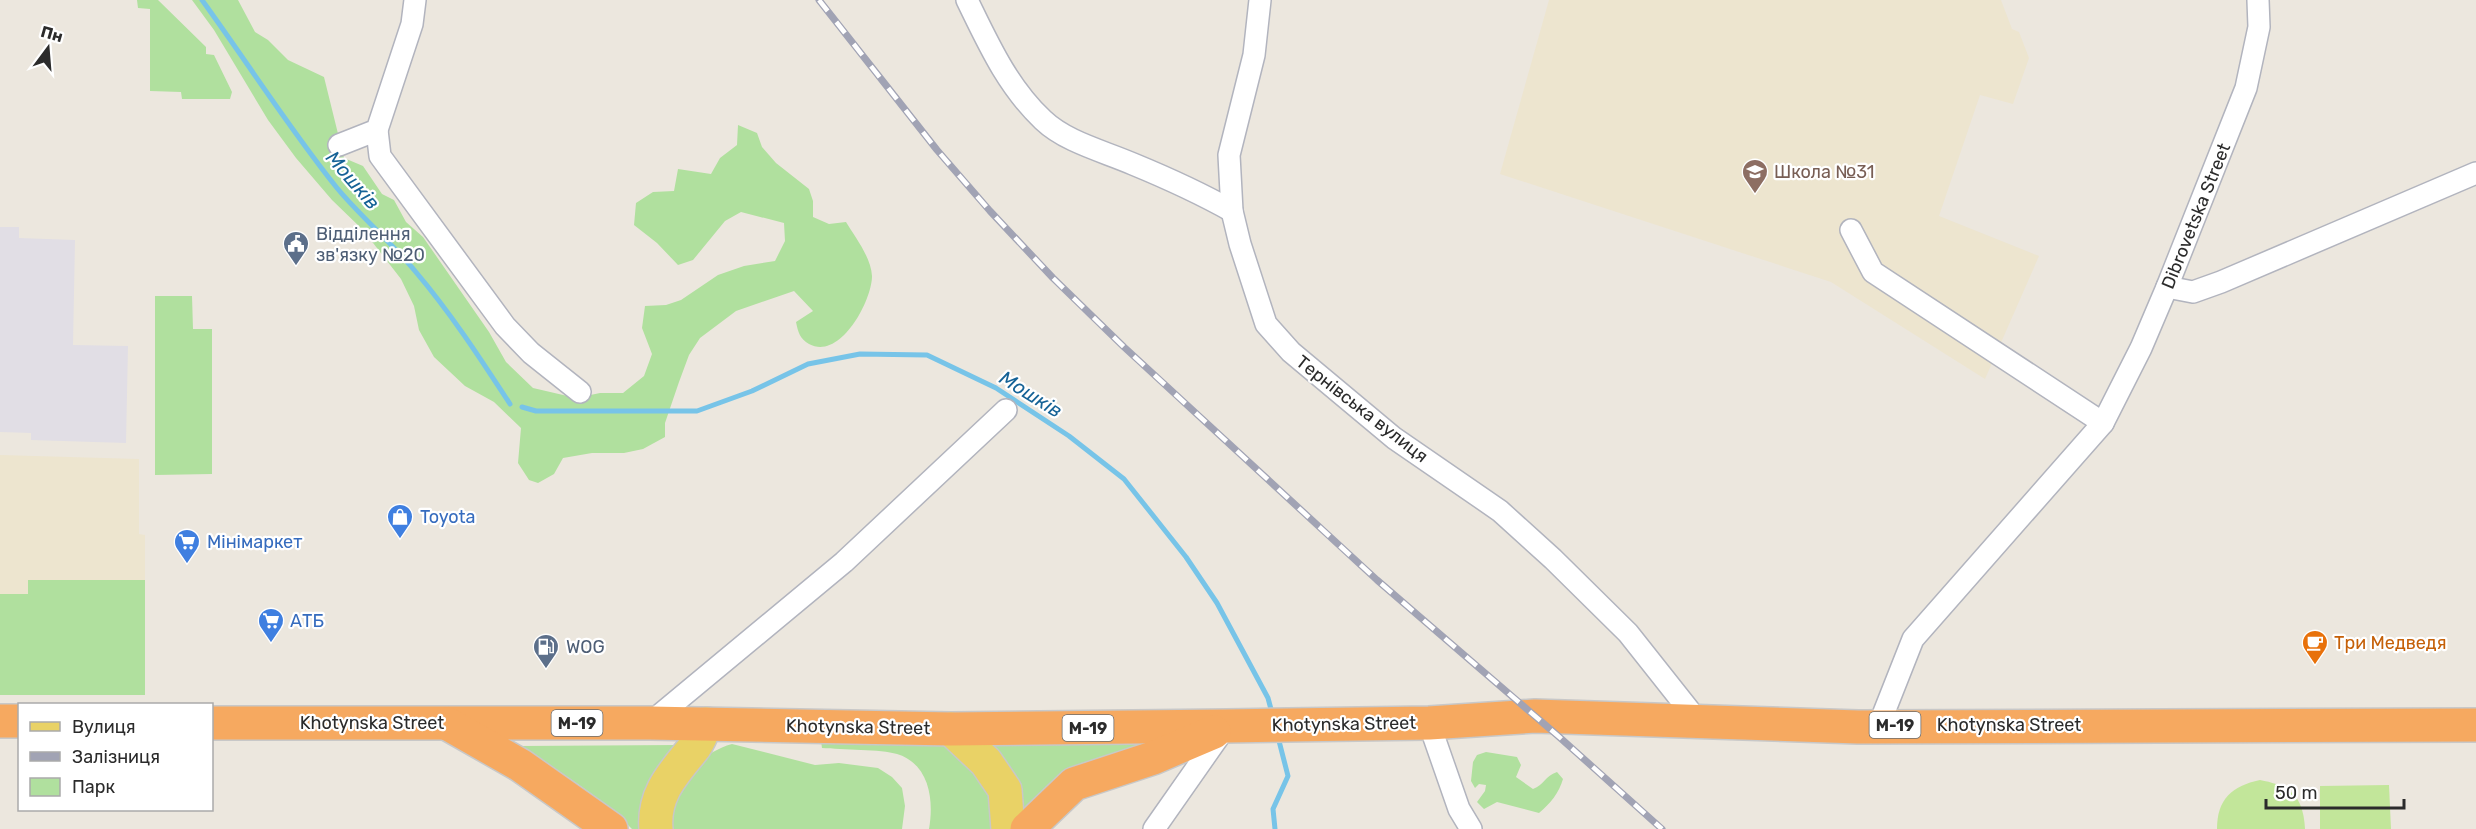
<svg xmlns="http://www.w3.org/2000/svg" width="2476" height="829" font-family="Rubik,sans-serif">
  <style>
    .industrial { fill: #e1dee5 }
    .education { fill: #ede5cf }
    .green { fill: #b0e09e }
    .pitch { fill: #c2e69a }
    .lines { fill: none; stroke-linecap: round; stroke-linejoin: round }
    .stream { stroke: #77c4e8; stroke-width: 5 }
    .street-casing { stroke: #b2b4be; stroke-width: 24 }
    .primary-casing { stroke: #c8c8c8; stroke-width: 36 }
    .highway-casing { stroke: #c8c8c8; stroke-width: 36 }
    .street { stroke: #fff; stroke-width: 21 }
    .primary { stroke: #e9d266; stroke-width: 33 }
    .highway { stroke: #f6a960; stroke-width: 33 }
    .rail-casing { stroke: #a1a3b4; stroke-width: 7 }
    .rail { stroke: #fff; stroke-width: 4.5; stroke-dasharray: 14; stroke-linecap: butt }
    .labels { text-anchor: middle; stroke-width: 4.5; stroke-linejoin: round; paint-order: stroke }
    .shield { fill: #fff; stroke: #6b6b6b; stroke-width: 1.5 }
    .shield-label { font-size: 16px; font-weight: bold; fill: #2b2b2b }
    .education-label { font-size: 18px; fill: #785e54; stroke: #fff; text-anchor: start }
    .street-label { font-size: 18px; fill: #2b2b2b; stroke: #fff }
    .service-label { font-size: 18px; fill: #4e5e75; stroke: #fff; text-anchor: start }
    .shop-label { font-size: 18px; fill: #366cbe; stroke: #fff; text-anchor: start }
    .food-label { font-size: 18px; fill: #c56008; stroke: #fff; text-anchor: start }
    .water-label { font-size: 20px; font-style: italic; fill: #156296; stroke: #fff }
  </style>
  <rect width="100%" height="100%" fill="#ece7de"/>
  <polygon class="industrial" points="0,227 19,227 19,238 75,240 73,345 128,346 126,443 31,440 31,433 0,432"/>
  <g class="education">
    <polygon points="1549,0 2001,0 2012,29 2019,32 2029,58 2013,104 1980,95 1939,216 2039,256 1985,379 1831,282 1500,174"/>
    <polygon points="0,455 139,459 139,534 145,535 145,580 28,580 28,594 0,594"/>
  </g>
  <g class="green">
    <polygon points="137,0 158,0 206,47 206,54 214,55 232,92 230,99 182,99 181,92 150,91 150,9 138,8"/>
    <path d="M192 0H238L255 32 268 40 288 60 324 77 344 158 363 166 382 194 394 200 406 222 423 237 489 332 506 362 533 388 576 398 600 393H623L644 376 652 354 642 328 645 306 666 305 681 300 718 275 744 266 775 261 785 241 784 223 741 212 725 221 693 260 678 265 657 243 634 225 636 203 653 192 674 191 678 169 711 174 720 158 737 145 738 125 757 133 762 147 776 163 809 189 813 201V217L829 224 846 222C855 237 871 257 872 276 872 301 840 361 809 344 800 339 798 332 796 322L813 311 794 291 736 311 700 338 689 355 679 382 665 423V437L643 449 624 453H592L563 458 554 474 538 483 529 480 518 463 521 428 494 402 465 386 434 357 419 330 414 306 401 279 363 230 332 200 296 158 268 120 214 30Z"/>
    <polygon points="155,296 192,296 193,329 212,329 212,474 155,475"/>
    <polygon points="28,580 145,580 145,695 0,695 0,594 28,594"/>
    <path d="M821 741 945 744 981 773 996 809V829H929C934 801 930 764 897 754 881 749 842 750 822 748Z"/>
    <polygon points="981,743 1137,745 1135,756 1019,820"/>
    <path d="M732 744 815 765 839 763 878 768 892 777 902 788 905 806 902 829H672C674 790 693 755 732 744Z"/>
    <path d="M677 745C652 771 650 795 645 829H632C600 795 559 772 520 746Z"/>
    <path d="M1486 752 1517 757 1521 765 1516 777 1533 789C1544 785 1545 776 1557 772L1563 779C1559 793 1550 804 1539 813L1497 802 1484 809 1477 802 1485 791 1486 785 1479 784 1475 788 1471 781 1473 762 1477 755Z"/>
  </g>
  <g class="pitch">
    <path d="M2260 780C2291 786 2303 796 2305 829H2217C2217 799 2232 786 2260 780Z"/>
    <polygon points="2389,785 2391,829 2320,829 2320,786"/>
  </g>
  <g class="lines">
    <g class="stream">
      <path d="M202 0C247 62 289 128 337 188 361 217 391 242 415 271 450 312 480 358 510 404"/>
      <polyline points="522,407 536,411 697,411 752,391 808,364 860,354 927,355 996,388 1069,436 1124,479 1186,557 1217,603 1268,698 1272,713"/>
      <polyline points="1275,829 1273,809 1288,776 1278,737"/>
    </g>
    <defs>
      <g id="street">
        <path d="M967 0C988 43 1007 86 1043 120 1066 142 1103 151 1133 164 1167 178 1200 193 1232 211"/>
        <polyline points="1260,0 1254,55 1229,155 1232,211 1240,244 1266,324 1291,352 1394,438 1500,511 1553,559 1628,633 1689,710 1696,723"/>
        <polyline points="377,130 380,156 505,326 531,353 580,392"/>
        <polyline points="339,145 377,130 412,24 415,0"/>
        <polyline points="1851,230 1873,272 2103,423"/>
        <polyline points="2167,287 2193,292 2221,282 2476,173"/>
        <polyline points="650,723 844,562 1006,410"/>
        <polyline points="1429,723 1459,809 1471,829"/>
        <polyline points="1879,725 1913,639 2103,423 2141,348 2167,287 2246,88 2259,27 2258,0"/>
        <polyline points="1154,829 1224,729"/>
      </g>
      <g id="primary">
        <polyline points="951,729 986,762 1005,790 1008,829"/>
        <path d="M656 829C653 794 673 774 693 749 699 742 702 732 706 724"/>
      </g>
      <g id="highway">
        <polyline points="0,721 20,721"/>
        <polyline points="212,723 650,723 951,729 1226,726 1429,723 1535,716 1858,727 2476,725"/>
        <polyline points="448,724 520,765 611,829"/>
        <polyline points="1027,829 1074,784 1153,758 1214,732"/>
      </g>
    </defs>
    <use href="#street" class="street-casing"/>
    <use href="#primary" class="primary-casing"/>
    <use href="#highway" class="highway-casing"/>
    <use href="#street" class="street"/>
    <use href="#primary" class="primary"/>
    <use href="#highway" class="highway"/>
    <defs>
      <polyline id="rail" points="819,0 937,150 990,211 1053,278 1124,347 1377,580 1557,735 1662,829"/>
    </defs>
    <use href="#rail" class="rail-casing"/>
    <use href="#rail" class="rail"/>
  </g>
  <defs>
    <symbol id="school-pin" viewBox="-11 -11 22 30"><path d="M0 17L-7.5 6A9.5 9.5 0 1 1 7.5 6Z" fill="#8d6e63" stroke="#fff"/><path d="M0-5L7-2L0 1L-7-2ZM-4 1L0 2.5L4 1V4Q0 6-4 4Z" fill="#fff"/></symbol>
    <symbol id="civic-pin" viewBox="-11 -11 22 30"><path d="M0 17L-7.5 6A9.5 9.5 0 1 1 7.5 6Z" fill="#5c6f8a" stroke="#fff"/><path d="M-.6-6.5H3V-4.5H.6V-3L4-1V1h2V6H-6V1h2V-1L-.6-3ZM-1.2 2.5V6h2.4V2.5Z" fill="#fff"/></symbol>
    <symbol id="shop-pin" viewBox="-11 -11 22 30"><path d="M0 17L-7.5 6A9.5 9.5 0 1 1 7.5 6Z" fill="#3f7fe0" stroke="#fff"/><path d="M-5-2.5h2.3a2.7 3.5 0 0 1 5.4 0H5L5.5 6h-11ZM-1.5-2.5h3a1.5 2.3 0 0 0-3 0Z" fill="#fff"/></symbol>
    <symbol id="supermarket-pin" viewBox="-11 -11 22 30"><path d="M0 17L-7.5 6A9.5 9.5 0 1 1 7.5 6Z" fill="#3f7fe0" stroke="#fff"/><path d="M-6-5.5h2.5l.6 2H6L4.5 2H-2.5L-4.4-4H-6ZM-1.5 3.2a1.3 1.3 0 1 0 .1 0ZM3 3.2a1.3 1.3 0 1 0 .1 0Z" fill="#fff"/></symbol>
    <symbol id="cafe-pin" viewBox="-11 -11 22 30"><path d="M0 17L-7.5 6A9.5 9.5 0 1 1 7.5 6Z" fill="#e8710a" stroke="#fff"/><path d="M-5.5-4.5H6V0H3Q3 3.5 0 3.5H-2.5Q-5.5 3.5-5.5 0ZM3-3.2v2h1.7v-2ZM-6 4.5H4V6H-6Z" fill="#fff"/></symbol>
    <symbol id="fuel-pin" viewBox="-11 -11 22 30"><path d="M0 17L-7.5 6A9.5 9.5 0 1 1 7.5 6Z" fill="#5c6f8a" stroke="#fff"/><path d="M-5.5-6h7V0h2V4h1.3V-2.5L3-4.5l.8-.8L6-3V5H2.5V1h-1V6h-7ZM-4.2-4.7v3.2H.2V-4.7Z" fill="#fff"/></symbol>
  </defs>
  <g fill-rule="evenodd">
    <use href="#school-pin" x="1740" y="157" width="30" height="40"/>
    <use href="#civic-pin" x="281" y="229" width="30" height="40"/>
    <use href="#shop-pin" x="385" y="502" width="30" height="40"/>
    <use href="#supermarket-pin" x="172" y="527" width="30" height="40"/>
    <use href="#supermarket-pin" x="256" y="606" width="30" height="40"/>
    <use href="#cafe-pin" x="2300" y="628" width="30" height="40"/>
    <use href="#fuel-pin" x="531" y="632" width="30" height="40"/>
  </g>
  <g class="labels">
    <g class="shield">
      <rect x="551.5" y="710" width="51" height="26" rx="4.5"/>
      <rect x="1869.5" y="712" width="51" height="26" rx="4.5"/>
      <rect x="1062.5" y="715" width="51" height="26" rx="4.5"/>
    </g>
    <g class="shield-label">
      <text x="577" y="729">М-19</text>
      <text x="1895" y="731">М-19</text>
      <text x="1088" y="734">М-19</text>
    </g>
    <g class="education-label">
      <text x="1774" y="178">Школа №31</text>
    </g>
    <g class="street-label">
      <text transform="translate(2196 216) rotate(-68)" y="6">Dibrovetska Street</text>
      <text transform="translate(1362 409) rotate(38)" y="6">Тернівська вулиця</text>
      <text x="372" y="729">Khotynska Street</text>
      <text transform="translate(1344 724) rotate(-1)" y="6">Khotynska Street</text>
      <text x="2009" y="731">Khotynska Street</text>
      <text transform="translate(858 727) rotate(1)" y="6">Khotynska Street</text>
    </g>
    <g class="service-label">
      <text x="316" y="240">Відділення<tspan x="316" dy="21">зв'язку №20</tspan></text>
      <text x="566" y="653">WOG</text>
    </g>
    <g class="shop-label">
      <text x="420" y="523">Toyota</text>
      <text x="207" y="548">Мінімаркет</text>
      <text x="290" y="627">АТБ</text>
    </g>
    <g class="food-label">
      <text x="2334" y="649">Три Медведя</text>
    </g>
    <g class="water-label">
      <text transform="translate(353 180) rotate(49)" y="7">Мошків</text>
      <text transform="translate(1031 394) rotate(32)" y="7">Мошків</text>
    </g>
  </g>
  <rect x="18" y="703" width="195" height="108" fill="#ffffff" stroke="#aaaaaa" stroke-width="1.5"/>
  <rect x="30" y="722" width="30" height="9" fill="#e9d266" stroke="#aaaaaa" stroke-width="1.5"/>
  <text x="72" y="733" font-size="18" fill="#2b2b2b">Вулиця</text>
  <rect x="30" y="752" width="30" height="9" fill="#a1a3b4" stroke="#aaaaaa" stroke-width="1.5"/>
  <text x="72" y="763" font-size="18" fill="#2b2b2b">Залізниця</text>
  <rect x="30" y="778" width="30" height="18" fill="#b0e09e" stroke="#aaaaaa" stroke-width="1.5"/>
  <text x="72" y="793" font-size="18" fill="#2b2b2b">Парк</text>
  <g transform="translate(48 48) rotate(16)" stroke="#ffffff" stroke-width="4.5" paint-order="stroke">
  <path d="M0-4.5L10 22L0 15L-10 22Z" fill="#2b2b2b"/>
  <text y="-9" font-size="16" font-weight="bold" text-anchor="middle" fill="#2b2b2b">Пн</text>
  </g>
  <path d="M2266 799v9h138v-9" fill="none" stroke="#2b2b2b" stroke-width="3"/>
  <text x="2275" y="799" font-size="18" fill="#2b2b2b" stroke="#ffffff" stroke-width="4.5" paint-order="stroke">50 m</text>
</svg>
